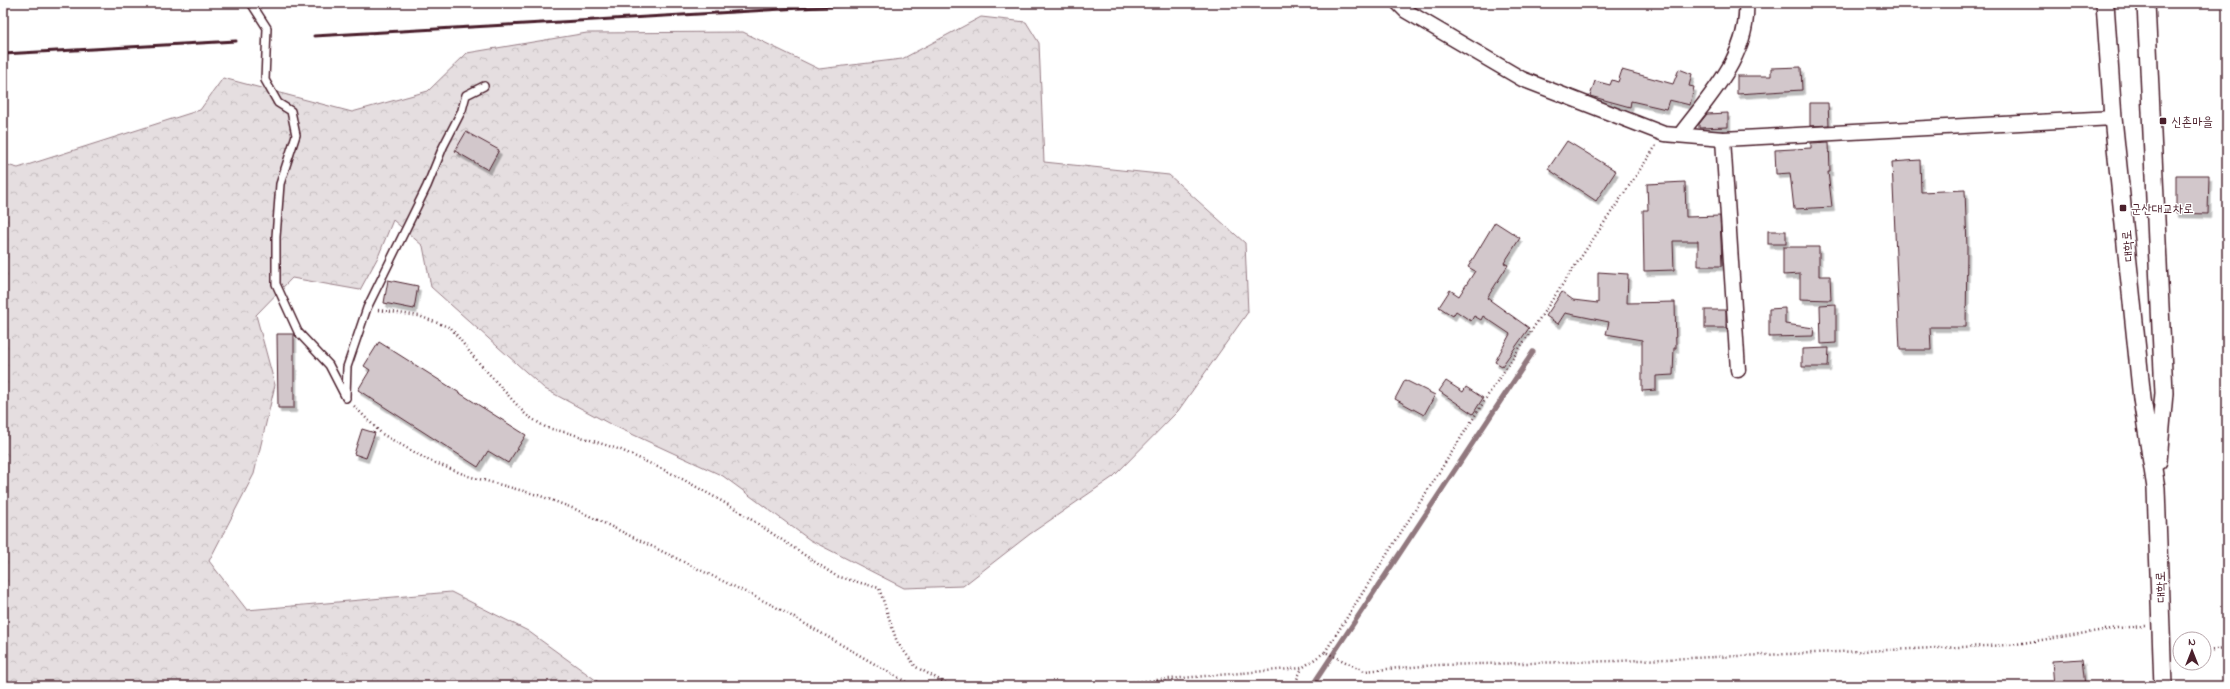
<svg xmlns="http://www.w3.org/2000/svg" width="2230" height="689" font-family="'Indie Flower','Poor Story',sans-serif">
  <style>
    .built { fill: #f2eeef }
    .forest { fill: url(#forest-crowns); stroke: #987e86 }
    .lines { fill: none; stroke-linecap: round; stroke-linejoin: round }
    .stream { stroke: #91787e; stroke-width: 5 }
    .building { fill: #d2c7cb; stroke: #4a1f2b; filter: url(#shadow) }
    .service-casing { stroke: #4a1f2b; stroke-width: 10 }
    .minor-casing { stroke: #4a1f2b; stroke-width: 17 }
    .tertiary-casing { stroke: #4a1f2b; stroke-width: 20 }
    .path { stroke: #4a1f2b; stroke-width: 2.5; stroke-dasharray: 1 3; stroke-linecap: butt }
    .service { stroke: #fff; stroke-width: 7 }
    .minor { stroke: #fff; stroke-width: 14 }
    .tertiary { stroke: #fff; stroke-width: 17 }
    .rail { stroke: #4a1f2b; stroke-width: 3 }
    .poi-dot { fill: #4a1f2b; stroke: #fff; stroke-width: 1.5 }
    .labels { text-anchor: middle; stroke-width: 3; stroke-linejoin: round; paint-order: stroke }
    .poi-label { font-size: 13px; fill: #4a1f2b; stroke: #fff; text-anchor: start }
    .street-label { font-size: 13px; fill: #4a1f2b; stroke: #fff }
  </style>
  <defs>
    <pattern id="forest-crowns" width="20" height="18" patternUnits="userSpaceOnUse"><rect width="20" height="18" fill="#e5dee0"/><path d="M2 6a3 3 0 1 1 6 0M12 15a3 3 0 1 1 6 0" fill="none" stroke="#c6bec0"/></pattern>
    <filter id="shadow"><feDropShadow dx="2.5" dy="4.5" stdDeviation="0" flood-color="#0004"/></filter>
  </defs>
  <rect width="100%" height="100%" fill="#fff"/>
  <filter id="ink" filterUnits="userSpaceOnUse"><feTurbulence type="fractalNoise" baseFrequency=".025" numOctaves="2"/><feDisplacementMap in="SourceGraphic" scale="8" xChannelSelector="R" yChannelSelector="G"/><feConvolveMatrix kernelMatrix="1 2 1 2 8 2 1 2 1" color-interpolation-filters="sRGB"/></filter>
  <g filter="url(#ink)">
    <polygon class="built" points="1384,679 1384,686 1319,686 1322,681"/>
    <polygon class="forest" points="981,17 1026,22 1039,43 1044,162 1169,175 1245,243 1248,312 1178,411 1113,477 1030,534 963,586 904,588 810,540 723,476 610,424 545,389 431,287 423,246 393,220 378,257 360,290 292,278 256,315 275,385 254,474 209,561 247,610 451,592 528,631 604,686 3,686 3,164 18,168 200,110 223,78 352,112 428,91 467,53 587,33 743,32 819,69 902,59"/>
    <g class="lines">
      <polyline class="stream" points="1312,686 1533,352"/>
    </g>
    <g class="building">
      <polygon points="1801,67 1802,90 1737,94 1737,76 1771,76 1771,68"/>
      <polygon points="1679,69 1692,74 1689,86 1694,87 1690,105 1669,100 1666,109 1631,101 1630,107 1590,96 1595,81 1610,85 1612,80 1618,82 1622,70 1673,84"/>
      <polygon points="1810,103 1828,103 1829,125 1810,126"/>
      <polygon points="1728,113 1728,127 1699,128 1699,124 1707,114"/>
      <polygon points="466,132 499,150 488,170 455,151"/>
      <polygon points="1567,141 1616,171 1596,201 1548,169"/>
      <polygon points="1829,142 1830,172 1828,172 1832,207 1794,209 1790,173 1776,174 1775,150 1811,148 1811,143"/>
      <polygon points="1920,160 1921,192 1965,190 1967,248 1966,327 1930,327 1931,350 1900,350 1892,162"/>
      <polygon points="2176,175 2209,175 2208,214 2176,213"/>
      <polygon points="1685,182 1686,217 1720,216 1722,266 1698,266 1698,241 1673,241 1674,270 1644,271 1643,210 1648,210 1647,184"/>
      <polygon points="1495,222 1520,238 1504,263 1508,265 1487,298 1529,328 1502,366 1495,362 1510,334 1483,316 1481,320 1474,316 1471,321 1456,311 1453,316 1439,307 1450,290 1459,296 1475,271 1468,267"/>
      <rect x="1768" y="231" width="18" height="13"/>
      <polygon points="1783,247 1819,247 1819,276 1830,276 1831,300 1800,299 1800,274 1783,275"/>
      <polygon points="1598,272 1628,274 1627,303 1675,302 1676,348 1674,348 1673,375 1656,376 1656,390 1642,391 1642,340 1606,334 1609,322 1565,313 1558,324 1546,316 1562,292 1573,300 1598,303"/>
      <polygon points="388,280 418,286 414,309 384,303"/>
      <polygon points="1836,304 1836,343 1821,344 1820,305"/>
      <polygon points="1785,308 1785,324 1814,328 1813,336 1769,337 1769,309"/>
      <rect x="1705" y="310" width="21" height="18"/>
      <polygon points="277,334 294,334 294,408 278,408"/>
      <polygon points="379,342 526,435 508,463 488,451 478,467 358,390 370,370 364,366"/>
      <polygon points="1829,348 1828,367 1802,367 1802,349"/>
      <polygon points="1405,380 1435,395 1424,415 1395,399"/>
      <polygon points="1446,381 1463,392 1466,387 1483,398 1473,414 1439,391"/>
      <polygon points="362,429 375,433 366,458 354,454"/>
      <polygon points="2082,659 2085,686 2054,686 2052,661"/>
    </g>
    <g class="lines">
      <defs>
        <g id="service">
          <polyline points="251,3 267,28 265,80 278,103 291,111 296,135 280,184 276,237 276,284 298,332 329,365 346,398"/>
          <polyline points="346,396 347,367 367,308 427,186 443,147 462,110 466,95 484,86"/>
        </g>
        <g id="minor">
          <polyline points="1398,3 1406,11 1522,79 1664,134 1723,139 2113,118"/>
          <path d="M1680 135C1709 96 1750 55 1746 3"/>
          <polyline points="1723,139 1738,370"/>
        </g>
        <g id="tertiary">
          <polyline points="2105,3 2113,118 2142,399 2156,488 2163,686"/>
          <polyline points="2146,3 2164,393 2158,461"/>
        </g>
      </defs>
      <use href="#service" class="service-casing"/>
      <use href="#minor" class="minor-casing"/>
      <use href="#tertiary" class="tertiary-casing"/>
      <g class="path">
        <polyline points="378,310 419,316 451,328 472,355 526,415 547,428 569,433 621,450 677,476 734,508 836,576 879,588 897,642 916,667 951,686"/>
        <polyline points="354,406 382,434 428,460 468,476 538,495 575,509 774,606 913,686"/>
        <polyline points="2204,651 2227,649"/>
        <polyline points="1325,652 1490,392 1656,146"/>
        <polyline points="1085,686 1302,668 1325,652 1364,671 1436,665 1617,661 2010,645 2117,628 2146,626"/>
        <polyline points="1294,686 1302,668"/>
      </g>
      <use href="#service" class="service"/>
      <use href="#minor" class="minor"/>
      <use href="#tertiary" class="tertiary"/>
      <g class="rail">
        <polyline points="314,36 889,3"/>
        <polyline points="3,54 236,41"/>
      </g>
    </g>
  </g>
  <g class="poi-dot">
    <rect x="2159" y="117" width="8" height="8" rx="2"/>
    <rect x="2119" y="204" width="8" height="8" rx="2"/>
  </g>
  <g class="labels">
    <g class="poi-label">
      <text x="2171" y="126">신촌마을</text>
      <text x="2131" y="213">군산대교차로</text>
    </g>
    <g class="street-label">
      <text transform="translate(2127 246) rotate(-95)" y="5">대학로</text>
      <text transform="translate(2160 587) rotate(-92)" y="5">대학로</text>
    </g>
  </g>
  <rect width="2230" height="689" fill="none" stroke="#fff" stroke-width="16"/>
  <rect x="8" y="8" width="2214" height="673" fill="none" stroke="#4a1f2b" stroke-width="1.5" filter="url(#ink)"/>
  <g transform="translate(2192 651)"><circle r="19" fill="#ffffff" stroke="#b7a5aa"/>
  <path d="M0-3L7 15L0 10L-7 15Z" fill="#4a1f2b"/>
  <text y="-6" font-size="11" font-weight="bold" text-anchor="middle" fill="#4a1f2b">N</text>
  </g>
</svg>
